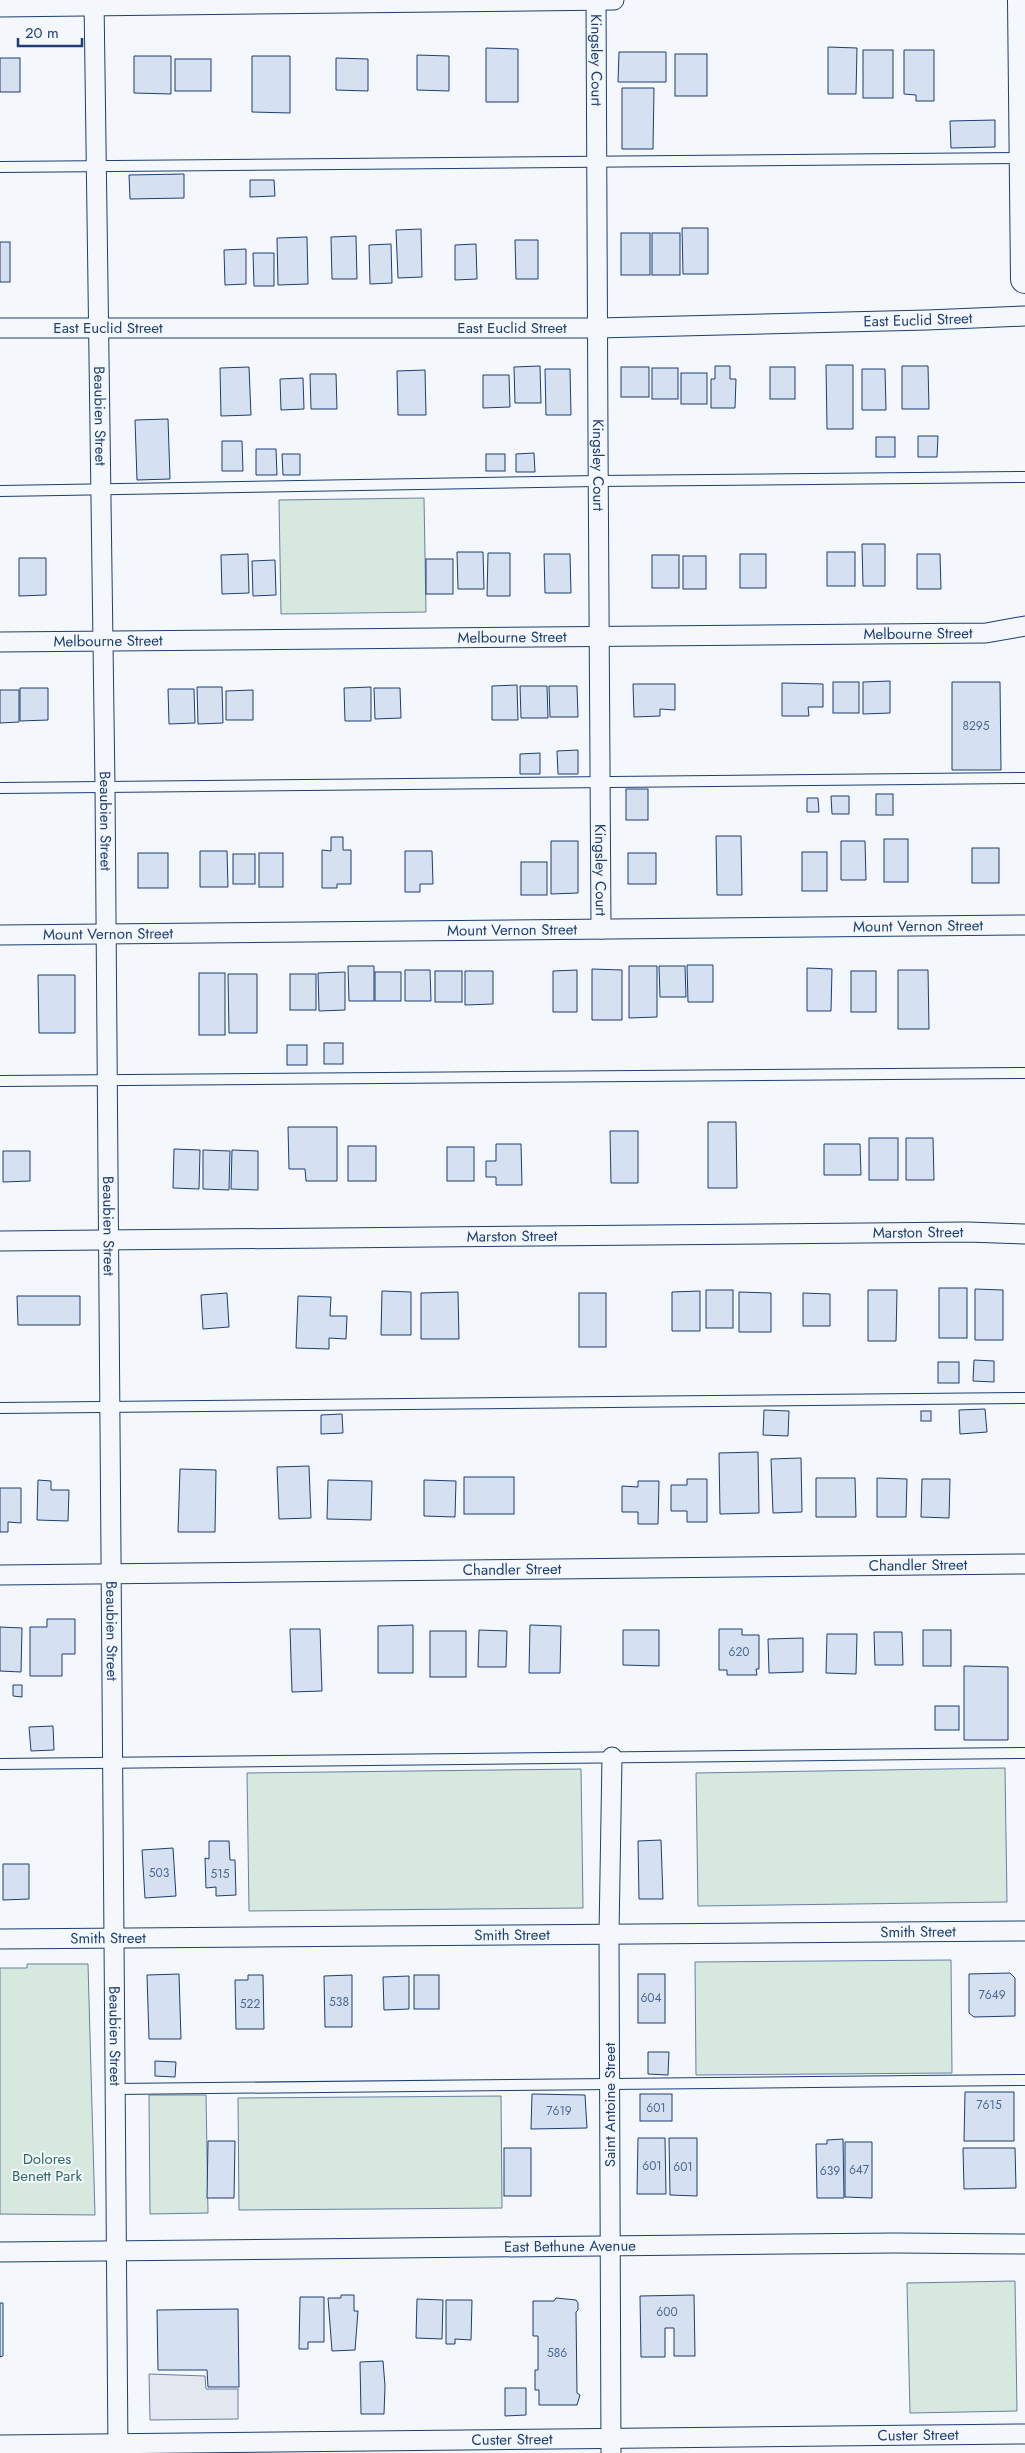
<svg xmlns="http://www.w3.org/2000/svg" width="1025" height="2453" font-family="Jost,sans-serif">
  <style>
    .green { fill: #d7e8df; stroke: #687fa3 }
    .parking { fill: #e3e8f0; stroke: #687fa3 }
    .building { fill: #d5e0f0; stroke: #1d3f73 }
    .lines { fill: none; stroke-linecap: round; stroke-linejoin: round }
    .lane-casing { stroke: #1d3f73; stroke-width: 12 }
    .street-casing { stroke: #1d3f73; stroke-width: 21 }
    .secondary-casing { stroke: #1d3f73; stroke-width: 30 }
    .lane { stroke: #f4f7fb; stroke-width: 10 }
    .street { stroke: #f4f7fb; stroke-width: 19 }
    .secondary { stroke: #f4f7fb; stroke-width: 28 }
    .labels { text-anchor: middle; stroke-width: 4; stroke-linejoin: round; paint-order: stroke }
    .number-label { font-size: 12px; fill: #4b6792 }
    .street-label { font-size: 15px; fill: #1d3f73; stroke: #f4f7fb }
    .park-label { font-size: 15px; fill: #2c6c60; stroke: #f4f7fb }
  </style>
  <rect width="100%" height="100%" fill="#f4f7fb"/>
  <g class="green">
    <polygon points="424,498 426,612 281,614 279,500"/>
    <polygon points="1005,1768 1007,1902 698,1906 696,1773"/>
    <polygon points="581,1769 583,1908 249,1911 247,1773"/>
    <polygon points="951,1960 952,2073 696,2075 695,1962"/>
    <polygon points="27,1964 88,1964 95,2215 0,2214 0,1968 27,1968"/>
    <polygon points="149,2095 206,2095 208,2213 150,2214"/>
    <polygon points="501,2096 502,2208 239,2210 238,2098"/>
    <polygon points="1015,2281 1017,2411 910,2413 907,2283"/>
  </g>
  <polygon class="parking" points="149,2374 205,2376 206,2389 238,2389 238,2419 150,2420"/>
  <g class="building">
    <polygon points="828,47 857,48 856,94 828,94"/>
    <polygon points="486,48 518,49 518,102 486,102"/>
    <rect x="863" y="50" width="30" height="48"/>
    <polygon points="904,50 934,50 934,101 916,101 916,95 904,94"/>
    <polygon points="619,52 666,52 666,82 618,82"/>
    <rect x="675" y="54" width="32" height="42"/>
    <polygon points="417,55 449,56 449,91 417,90"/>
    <polygon points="134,56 171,56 171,94 134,93"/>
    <polygon points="252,56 290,56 290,113 252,112"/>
    <rect x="0" y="58" width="20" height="34"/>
    <polygon points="336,58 368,59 368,91 336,90"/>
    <rect x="175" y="59" width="36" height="32"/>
    <polygon points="622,88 654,88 653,149 622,149"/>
    <polygon points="995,120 995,147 951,148 950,121"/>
    <polygon points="184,174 184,198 130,199 129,175"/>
    <polygon points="250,180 274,180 275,196 250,197"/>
    <polygon points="682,228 708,228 708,274 683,274"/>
    <polygon points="421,229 422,277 398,278 396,230"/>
    <rect x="621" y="233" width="29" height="42"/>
    <rect x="652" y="233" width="28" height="42"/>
    <polygon points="356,236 357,279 332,279 331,237"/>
    <polygon points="307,237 308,284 278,285 277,238"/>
    <polygon points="515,240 538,240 538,279 516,279"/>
    <rect x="0" y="242" width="10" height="40"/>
    <polygon points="391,244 392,283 370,284 369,245"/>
    <polygon points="476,244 477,279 455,280 455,245"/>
    <polygon points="246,249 246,284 225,285 224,250"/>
    <polygon points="253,253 274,253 274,286 254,286"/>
    <polygon points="826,365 853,365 853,429 827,429"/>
    <polygon points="540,366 541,403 515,403 514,367"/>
    <polygon points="715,366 730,366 730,379 736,379 735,408 711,408 711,379 715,379"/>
    <polygon points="902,366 928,366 929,409 902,409"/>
    <polygon points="249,367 251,415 221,416 220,368"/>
    <rect x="621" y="367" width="28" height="30"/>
    <rect x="770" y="367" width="25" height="32"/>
    <rect x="652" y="368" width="26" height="31"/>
    <polygon points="545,369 570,369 571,415 546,415"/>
    <polygon points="862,369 885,369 886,410 862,410"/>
    <polygon points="425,370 426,415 398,415 397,371"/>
    <rect x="681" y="373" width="26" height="31"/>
    <polygon points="310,374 336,374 337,409 311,409"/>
    <polygon points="483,375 509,375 510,407 483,408"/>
    <polygon points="303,378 304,409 281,410 280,379"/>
    <polygon points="168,419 170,479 137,480 135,420"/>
    <polygon points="918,436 938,436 937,457 918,457"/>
    <rect x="876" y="437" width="19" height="20"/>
    <polygon points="222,441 242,441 243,471 222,471"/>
    <polygon points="256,449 276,449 277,475 256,475"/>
    <polygon points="534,453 535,472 516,472 516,454"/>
    <polygon points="282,454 300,454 300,475 283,475"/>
    <rect x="486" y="454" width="19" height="17"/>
    <polygon points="862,544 885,544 885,586 863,586"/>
    <polygon points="457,552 483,552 484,589 458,589"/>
    <rect x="827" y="552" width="28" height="34"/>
    <polygon points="488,553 510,553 510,596 487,596"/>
    <polygon points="248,554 249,593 222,594 221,555"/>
    <polygon points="544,554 570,554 571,593 545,593"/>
    <rect x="740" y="554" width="26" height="34"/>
    <polygon points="917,554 940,554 941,589 917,589"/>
    <rect x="652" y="555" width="27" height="33"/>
    <rect x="683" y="556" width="23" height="33"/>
    <polygon points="19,558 46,558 46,595 19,596"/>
    <rect x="426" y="559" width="27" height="35"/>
    <polygon points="275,560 276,595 253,596 252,561"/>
    <polygon points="890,681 890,713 863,714 863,682"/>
    <rect x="833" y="682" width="26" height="31"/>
    <polygon points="952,682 1000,682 1001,770 952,770"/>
    <polygon points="782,683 823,684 823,707 808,707 809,716 782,716"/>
    <polygon points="633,684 675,684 675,710 660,709 660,716 634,717"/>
    <polygon points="517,685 518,720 492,720 492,686"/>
    <polygon points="520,686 547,686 548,718 521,718"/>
    <polygon points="549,686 577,686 578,717 550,717"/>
    <polygon points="197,687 222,687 223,723 198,724"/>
    <polygon points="371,687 371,721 345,721 344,688"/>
    <polygon points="20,688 48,688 48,720 20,721"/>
    <polygon points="374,688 400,688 401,718 375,719"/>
    <polygon points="168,689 194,689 195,723 169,724"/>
    <polygon points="0,690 19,690 19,722 0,723"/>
    <polygon points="253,690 253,720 226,720 226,691"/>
    <polygon points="578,750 578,774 558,774 557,751"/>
    <polygon points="540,753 540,774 520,774 520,754"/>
    <rect x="626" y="789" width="22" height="31"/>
    <rect x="876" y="794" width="17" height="21"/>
    <polygon points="831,796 849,796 849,814 832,814"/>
    <polygon points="807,798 818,798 819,812 807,812"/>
    <polygon points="716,836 741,836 742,895 717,895"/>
    <polygon points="331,837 343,837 343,850 351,850 351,884 337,884 337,888 322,888 322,850 331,851"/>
    <rect x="884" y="839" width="24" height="43"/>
    <polygon points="551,841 578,841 578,893 551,894"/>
    <polygon points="841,841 865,841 866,880 841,880"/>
    <rect x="972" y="848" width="27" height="35"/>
    <polygon points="200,851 227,851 228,887 200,887"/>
    <polygon points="405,851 432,851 433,884 420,884 420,892 405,892"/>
    <rect x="802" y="852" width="25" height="39"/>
    <rect x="138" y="853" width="30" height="35"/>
    <rect x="259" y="853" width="24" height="34"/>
    <rect x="628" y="853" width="28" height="31"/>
    <rect x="233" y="854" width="22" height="30"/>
    <rect x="521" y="862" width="26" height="33"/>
    <polygon points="687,965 713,965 713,1002 688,1002"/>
    <polygon points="348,966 374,966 374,1001 349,1001"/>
    <polygon points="629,966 657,966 657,1017 629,1018"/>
    <polygon points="659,966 685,966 686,997 660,997"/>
    <polygon points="807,968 832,969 831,1011 807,1011"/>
    <polygon points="592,969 622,970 622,1020 592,1020"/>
    <polygon points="405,970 430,970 431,1001 405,1001"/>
    <polygon points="577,970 577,1012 553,1012 553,971"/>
    <polygon points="898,970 928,970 929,1029 898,1029"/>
    <rect x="435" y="971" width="27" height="31"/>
    <polygon points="465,971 493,971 493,1004 465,1005"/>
    <rect x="851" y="971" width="25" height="41"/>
    <polygon points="345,972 345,1010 319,1011 318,973"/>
    <rect x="375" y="972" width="26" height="29"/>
    <rect x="199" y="973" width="26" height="62"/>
    <polygon points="228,974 257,974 257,1033 229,1033"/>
    <rect x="290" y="974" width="26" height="36"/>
    <polygon points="38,975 75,975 75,1033 39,1033"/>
    <rect x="324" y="1043" width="19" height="21"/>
    <rect x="287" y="1045" width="20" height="20"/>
    <polygon points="708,1122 736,1122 737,1188 708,1188"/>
    <polygon points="288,1127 337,1127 337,1181 306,1181 305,1169 289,1169"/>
    <polygon points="610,1131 638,1131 638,1183 611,1183"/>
    <rect x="869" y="1138" width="29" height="42"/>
    <polygon points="906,1138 933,1138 934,1180 906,1180"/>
    <polygon points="496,1144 521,1144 522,1185 496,1185 496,1177 486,1177 486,1161 496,1161"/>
    <polygon points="824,1144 860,1144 861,1175 824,1175"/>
    <rect x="348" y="1146" width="28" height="35"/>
    <rect x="447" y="1147" width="27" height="34"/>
    <polygon points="174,1149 200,1150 199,1189 173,1188"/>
    <polygon points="203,1150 230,1151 229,1190 203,1189"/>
    <polygon points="232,1150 258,1151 258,1190 231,1189"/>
    <polygon points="3,1151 30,1151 30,1181 3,1182"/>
    <rect x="939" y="1288" width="28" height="50"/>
    <polygon points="975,1289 1003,1290 1003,1340 975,1340"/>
    <rect x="706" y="1290" width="27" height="38"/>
    <polygon points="868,1290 897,1290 896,1341 868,1341"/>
    <polygon points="382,1291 411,1292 411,1335 381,1335"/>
    <polygon points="700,1291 700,1331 672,1331 672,1292"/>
    <polygon points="458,1292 459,1339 421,1339 421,1293"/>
    <polygon points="739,1292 771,1293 771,1332 739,1332"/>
    <polygon points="227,1293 229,1327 203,1329 201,1295"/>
    <rect x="579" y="1293" width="27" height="54"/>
    <polygon points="803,1293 830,1294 830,1326 803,1326"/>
    <polygon points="17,1296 80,1296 80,1325 18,1325"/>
    <polygon points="298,1296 331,1297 330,1316 347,1316 346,1339 329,1338 329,1349 296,1348"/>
    <polygon points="974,1360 994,1361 994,1382 973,1381"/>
    <rect x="938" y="1362" width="21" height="21"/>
    <polygon points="985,1409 987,1432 960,1434 959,1410"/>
    <polygon points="764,1410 789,1411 788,1436 763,1435"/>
    <rect x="921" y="1411" width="10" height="10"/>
    <polygon points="342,1414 343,1433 321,1434 321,1415"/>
    <polygon points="758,1452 759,1513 720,1514 719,1453"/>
    <polygon points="801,1458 802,1512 773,1513 771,1459"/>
    <polygon points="309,1466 311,1518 279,1519 277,1467"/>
    <polygon points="180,1469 216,1470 215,1532 178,1532"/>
    <rect x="464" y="1477" width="50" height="37"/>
    <polygon points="816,1478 855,1478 856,1517 816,1517"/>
    <polygon points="877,1478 907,1479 906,1517 877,1517"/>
    <polygon points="687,1479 707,1479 707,1522 687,1522 687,1511 671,1511 671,1485 687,1485"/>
    <polygon points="922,1479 950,1479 949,1518 921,1517"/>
    <polygon points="38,1480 51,1481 51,1490 69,1490 68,1521 37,1520"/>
    <polygon points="328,1480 372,1481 371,1520 327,1519"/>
    <polygon points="424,1480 456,1481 455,1517 424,1516"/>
    <polygon points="638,1481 659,1481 658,1524 638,1524 638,1512 622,1512 622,1486 638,1487"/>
    <polygon points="0,1488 21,1488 21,1523 8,1522 8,1532 0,1532"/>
    <polygon points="47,1619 75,1619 75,1654 62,1654 62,1676 30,1676 30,1627 47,1627"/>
    <polygon points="413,1625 413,1673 378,1673 378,1626"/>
    <polygon points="530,1625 561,1626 560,1673 529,1673"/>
    <polygon points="0,1627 22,1628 21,1672 0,1671"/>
    <polygon points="290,1629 320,1629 322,1691 292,1692"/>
    <polygon points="719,1629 742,1629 742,1635 759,1635 759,1669 756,1669 757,1675 727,1675 727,1670 719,1670"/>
    <polygon points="479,1630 507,1631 506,1667 478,1667"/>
    <polygon points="623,1630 659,1630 659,1666 623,1665"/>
    <rect x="923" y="1630" width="28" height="36"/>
    <rect x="430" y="1631" width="36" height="46"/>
    <polygon points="874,1632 902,1632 903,1665 875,1665"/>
    <polygon points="827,1634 857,1634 856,1674 826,1673"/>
    <polygon points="803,1638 803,1672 769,1673 768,1639"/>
    <polygon points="964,1666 1008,1667 1008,1740 964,1740"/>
    <polygon points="13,1685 22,1685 22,1697 13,1696"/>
    <rect x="935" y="1706" width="24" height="24"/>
    <polygon points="53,1726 54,1750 31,1751 29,1727"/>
    <polygon points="661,1840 663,1899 639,1899 638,1841"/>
    <polygon points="209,1841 229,1841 230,1860 235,1860 236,1895 216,1896 216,1887 206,1888 205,1858 209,1859"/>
    <polygon points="173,1848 176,1896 145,1898 142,1850"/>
    <polygon points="3,1864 29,1864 29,1899 3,1900"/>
    <polygon points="1010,1973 1015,1978 1015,2016 974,2017 969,2013 969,1974"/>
    <polygon points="179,1974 181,2039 149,2039 147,1975"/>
    <rect x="638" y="1974" width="27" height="49"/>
    <polygon points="248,1975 263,1975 264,2029 236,2029 235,1980 248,1980"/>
    <polygon points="352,1975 352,2027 325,2027 324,1976"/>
    <rect x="414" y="1975" width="25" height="34"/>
    <polygon points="409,1976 409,2009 384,2010 383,1977"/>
    <polygon points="648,2052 669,2052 668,2075 648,2074"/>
    <polygon points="155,2061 176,2062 175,2077 155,2076"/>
    <polygon points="965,2092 1014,2092 1014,2141 964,2141"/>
    <polygon points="532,2094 585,2095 587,2128 531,2129"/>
    <rect x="640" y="2094" width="32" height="27"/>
    <polygon points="638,2138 665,2138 666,2194 637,2194"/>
    <polygon points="669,2138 697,2138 697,2196 670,2195"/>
    <polygon points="843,2139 844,2198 817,2198 816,2144 827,2144 827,2140"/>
    <polygon points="208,2141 235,2141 234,2198 207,2198"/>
    <polygon points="845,2142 872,2142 872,2198 845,2197"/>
    <rect x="504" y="2148" width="27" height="48"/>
    <polygon points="963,2148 1015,2148 1016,2188 964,2189"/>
    <polygon points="341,2295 354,2295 354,2311 358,2311 355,2350 332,2351 328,2298 341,2298"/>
    <polygon points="694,2295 695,2356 674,2356 674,2328 665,2328 665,2357 641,2357 640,2296"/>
    <polygon points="300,2297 324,2297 324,2342 308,2342 308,2349 299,2349"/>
    <polygon points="556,2298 576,2300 578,2303 578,2310 576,2312 577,2393 580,2395 577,2405 539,2405 539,2390 535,2390 535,2370 538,2370 538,2336 533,2336 533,2301 554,2301"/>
    <polygon points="417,2299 443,2300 442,2339 416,2338"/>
    <polygon points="446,2300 472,2300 471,2340 455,2339 455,2344 446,2344"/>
    <polygon points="0,2303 3,2303 3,2356 0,2357"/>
    <polygon points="238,2309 239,2387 208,2387 207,2370 158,2370 157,2310"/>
    <polygon points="383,2361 385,2386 384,2414 361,2414 360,2362"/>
    <polygon points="505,2388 526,2388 526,2415 505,2416"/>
  </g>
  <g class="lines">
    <defs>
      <g id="lane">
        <polyline points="0,167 1021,158"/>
        <polyline points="0,491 597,481 1025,477"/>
        <polyline points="0,788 1025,778"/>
        <polyline points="0,1081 1025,1073"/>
        <polyline points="0,1408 1025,1398"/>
        <polyline points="0,1764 1025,1753"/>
        <polyline points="115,2089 1025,2080"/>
      </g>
      <g id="street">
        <path id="s1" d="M94 0 105 787 118 2453"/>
        <path id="s2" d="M596 0C598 310 598 619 601 929"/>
        <polyline points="0,7 614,0"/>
        <path id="s3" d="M0 328H598L927 320 1025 316"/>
        <path id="s4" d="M0 642 986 633 1025 626"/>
        <path id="s5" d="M0 935 1025 925"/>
        <path id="s6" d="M0 1241 967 1232 1025 1234"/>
        <path id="s7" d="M0 1575 1025 1564"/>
        <path id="s8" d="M0 1939 1025 1931"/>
        <path id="s9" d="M0 2252 895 2243 1025 2244"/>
        <path id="s10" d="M0 2445 1025 2434"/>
        <polyline points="611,2453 609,1934 612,1757"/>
      </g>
      <polyline id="secondary" points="1022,0 1025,279"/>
    </defs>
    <use href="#lane" class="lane-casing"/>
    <use href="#street" class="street-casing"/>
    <use href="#secondary" class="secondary-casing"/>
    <use href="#lane" class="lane"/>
    <use href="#street" class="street"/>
    <use href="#secondary" class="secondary"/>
  </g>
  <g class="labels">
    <g class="number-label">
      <text x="976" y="730">8295</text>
      <text x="739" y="1656">620</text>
      <text x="159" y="1877">503</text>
      <text x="220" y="1878">515</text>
      <text x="992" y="1999">7649</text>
      <text x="651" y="2002">604</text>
      <text x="339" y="2006">538</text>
      <text x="250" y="2008">522</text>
      <text x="989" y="2109">7615</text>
      <text x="656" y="2112">601</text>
      <text x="559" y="2115">7619</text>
      <text x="652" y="2170">601</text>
      <text x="683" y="2171">601</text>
      <text x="859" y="2174">647</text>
      <text x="830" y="2175">639</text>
      <text x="667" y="2316">600</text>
      <text x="557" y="2357">586</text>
    </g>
    <g class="street-label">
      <text dy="5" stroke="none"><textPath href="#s2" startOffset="60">Kingsley Court</textPath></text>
      <text dy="5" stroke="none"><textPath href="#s3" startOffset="918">East Euclid Street</textPath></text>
      <text dy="5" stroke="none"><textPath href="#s3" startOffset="108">East Euclid Street</textPath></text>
      <text dy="5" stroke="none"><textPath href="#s3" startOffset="512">East Euclid Street</textPath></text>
      <text dy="5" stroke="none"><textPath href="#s1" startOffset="416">Beaubien Street</textPath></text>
      <text dy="5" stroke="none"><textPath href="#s2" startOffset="465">Kingsley Court</textPath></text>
      <text dy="5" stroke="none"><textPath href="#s4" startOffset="918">Melbourne Street</textPath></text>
      <text dy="5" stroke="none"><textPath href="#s4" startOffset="512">Melbourne Street</textPath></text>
      <text dy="5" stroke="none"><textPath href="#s4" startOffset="108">Melbourne Street</textPath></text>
      <text dy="5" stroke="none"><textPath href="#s1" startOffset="821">Beaubien Street</textPath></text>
      <text dy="5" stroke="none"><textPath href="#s2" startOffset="870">Kingsley Court</textPath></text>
      <text dy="5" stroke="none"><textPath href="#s5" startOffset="918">Mount Vernon Street</textPath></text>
      <text dy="5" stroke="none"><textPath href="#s5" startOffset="512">Mount Vernon Street</textPath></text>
      <text dy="5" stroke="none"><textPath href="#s5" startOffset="108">Mount Vernon Street</textPath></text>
      <text dy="5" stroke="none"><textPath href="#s1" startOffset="1226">Beaubien Street</textPath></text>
      <text dy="5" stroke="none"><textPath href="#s6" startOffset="918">Marston Street</textPath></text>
      <text dy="5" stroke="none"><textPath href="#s6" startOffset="512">Marston Street</textPath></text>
      <text dy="5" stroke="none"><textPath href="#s7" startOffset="918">Chandler Street</textPath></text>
      <text dy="5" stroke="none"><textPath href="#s7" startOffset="512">Chandler Street</textPath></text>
      <text dy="5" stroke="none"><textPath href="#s1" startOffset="1631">Beaubien Street</textPath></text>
      <text dy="5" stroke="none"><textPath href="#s8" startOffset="918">Smith Street</textPath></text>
      <text dy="5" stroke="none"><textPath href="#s8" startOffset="512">Smith Street</textPath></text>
      <text dy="5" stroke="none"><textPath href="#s8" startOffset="108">Smith Street</textPath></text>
      <text dy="5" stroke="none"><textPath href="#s1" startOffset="2036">Beaubien Street</textPath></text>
      <text transform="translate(610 2105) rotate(-90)" y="5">Saint Antoine Street</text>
      <text dy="5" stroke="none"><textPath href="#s9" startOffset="570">East Bethune Avenue</textPath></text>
      <text dy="5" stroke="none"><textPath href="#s10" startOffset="918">Custer Street</textPath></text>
      <text dy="5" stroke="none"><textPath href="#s10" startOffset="512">Custer Street</textPath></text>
    </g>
    <g class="park-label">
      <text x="47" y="2164">Dolores<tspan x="47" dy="17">Benett Park</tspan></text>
    </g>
  </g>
  <path d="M18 38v8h64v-8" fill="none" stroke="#1d3f73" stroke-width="2.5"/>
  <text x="25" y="38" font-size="15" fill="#1d3f73" stroke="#f4f7fb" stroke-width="4" paint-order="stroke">20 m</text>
</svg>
